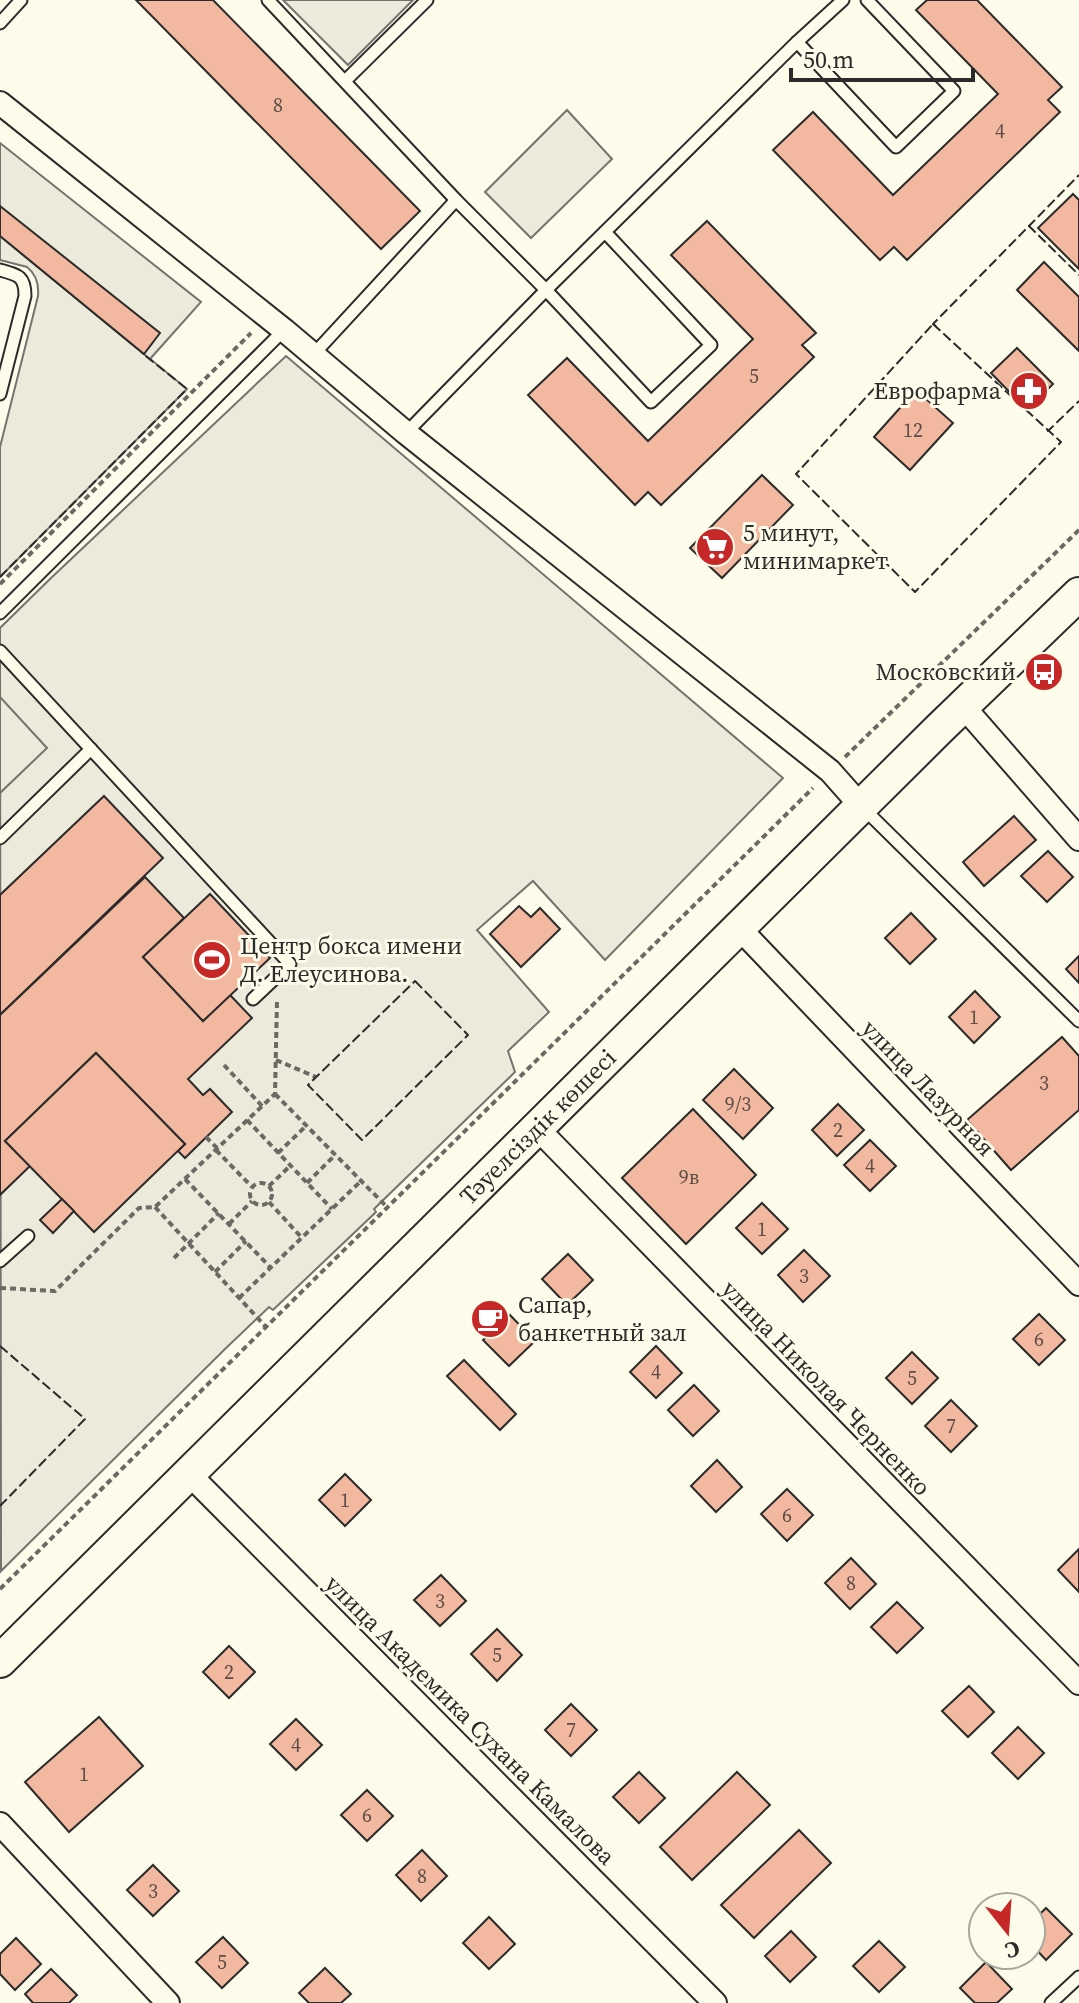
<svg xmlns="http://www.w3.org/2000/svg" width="1079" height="2003" font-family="'Source Serif 4',serif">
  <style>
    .green { fill: #ecebdb; stroke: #74746e; stroke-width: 2 }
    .parking { fill: #eceadb; stroke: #74746e; stroke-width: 2 }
    .building { fill: #f2b8a0; stroke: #2b2b2b; stroke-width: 2 }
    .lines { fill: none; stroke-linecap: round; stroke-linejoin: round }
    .lane-casing { stroke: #2b2b2b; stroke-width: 15 }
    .street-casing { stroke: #2b2b2b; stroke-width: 26 }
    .secondary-casing { stroke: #2b2b2b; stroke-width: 36 }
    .path { stroke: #6a6964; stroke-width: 4; stroke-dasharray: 6 4; stroke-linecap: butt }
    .lane { stroke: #fdfbea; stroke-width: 11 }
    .street { stroke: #fdfbea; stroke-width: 22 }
    .secondary { stroke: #fdfbea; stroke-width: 32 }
    .fence { stroke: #2b2b2b; stroke-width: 2; stroke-dasharray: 10 4; stroke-linecap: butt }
    .labels { text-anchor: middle; stroke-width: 6; stroke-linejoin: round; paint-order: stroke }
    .number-label { font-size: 20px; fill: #5d4e48 }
    .poi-label { font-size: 24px; fill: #2b2b2b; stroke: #fdfbea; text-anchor: start }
    .street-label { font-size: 24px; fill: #2b2b2b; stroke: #fdfbea }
  </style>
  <rect width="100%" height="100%" fill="#fdfbea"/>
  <g class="green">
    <polygon points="283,0 413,0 348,65"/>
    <polygon points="567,110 612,159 531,238 485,192"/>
    <path d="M0 236 187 389 0 577V447L38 296C39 285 36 274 27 267L0 260Z"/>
    <polygon points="286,356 783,778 605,960 533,881 477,930 549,1012 508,1051 515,1072 374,1209 376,1212 273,1310 269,1307 224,1350 1,1571 0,628 50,579"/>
  </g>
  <g class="parking">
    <polygon points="0,143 201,302 150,359 0,236"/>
    <polygon points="0,697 47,748 0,793"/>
  </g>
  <g class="building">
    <polygon points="136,0 213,0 420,211 381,249"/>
    <polygon points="927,0 977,0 1062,87 1048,100 1060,112 907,260 894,247 880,260 773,150 813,112 893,195 998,94 916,10"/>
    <polygon points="1073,194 1079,200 1079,269 1038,228"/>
    <polygon points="0,206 160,333 144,354 0,236"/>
    <polygon points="707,221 816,333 802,345 814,357 661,505 648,492 635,505 528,395 567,358 648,441 753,339 671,255"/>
    <polygon points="1044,262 1079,297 1079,351 1017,290"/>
    <polygon points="1017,348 1053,384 1027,410 991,373"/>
    <polygon points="916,390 953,423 910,470 874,437"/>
    <polygon points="762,475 793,505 722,578 690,548"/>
    <polygon points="104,796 163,858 0,1015 0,895"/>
    <polygon points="1014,816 1036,840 984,886 963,862"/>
    <polygon points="1048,851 1073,877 1047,902 1021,876"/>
    <polygon points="145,877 184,918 143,957 203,1021 230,995 252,1018 188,1079 203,1095 210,1089 232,1112 185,1158 178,1151 185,1144 96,1053 5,1141 30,1166 0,1195 0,1015"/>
    <polygon points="210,894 270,958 203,1021 143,957"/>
    <polygon points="519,906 531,917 540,908 560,929 521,967 490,934"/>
    <polygon points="911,913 936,939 910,964 885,938"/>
    <polygon points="1079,956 1079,983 1066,969"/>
    <polygon points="975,991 1000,1017 974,1043 949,1017"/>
    <polygon points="1062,1037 1079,1056 1079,1110 1011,1170 967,1120"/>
    <polygon points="96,1053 185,1144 94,1232 5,1141"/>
    <polygon points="734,1069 773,1108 743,1139 703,1100"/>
    <polygon points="838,1104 864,1130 837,1156 812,1130"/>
    <polygon points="693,1109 756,1175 686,1244 622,1178"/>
    <polygon points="870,1140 896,1166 870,1191 844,1165"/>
    <polygon points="62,1199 74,1211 53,1233 40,1220"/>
    <polygon points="762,1203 788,1229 762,1254 736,1228"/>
    <polygon points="804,1250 830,1276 803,1302 778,1275"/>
    <polygon points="568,1254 593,1280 567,1305 542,1279"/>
    <polygon points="1039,1314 1065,1340 1039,1365 1013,1339"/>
    <polygon points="510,1315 535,1341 509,1366 483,1340"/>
    <polygon points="656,1346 682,1373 656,1398 630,1372"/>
    <polygon points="912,1352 938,1378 912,1404 886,1378"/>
    <polygon points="464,1360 516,1414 500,1430 447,1376"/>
    <polygon points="694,1385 719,1411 693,1436 668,1410"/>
    <polygon points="951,1400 977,1426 951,1452 925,1426"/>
    <polygon points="717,1460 742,1487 716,1512 691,1486"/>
    <polygon points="345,1474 371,1500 345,1526 319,1500"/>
    <polygon points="787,1489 813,1515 787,1541 761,1514"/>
    <polygon points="1079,1549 1079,1592 1058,1570"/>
    <polygon points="851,1558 876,1584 850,1609 825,1583"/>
    <polygon points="441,1575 466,1601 440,1626 414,1600"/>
    <polygon points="897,1602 923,1628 897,1653 871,1627"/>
    <polygon points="497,1629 522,1655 497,1681 471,1654"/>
    <polygon points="229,1646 255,1672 229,1698 203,1672"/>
    <polygon points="969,1686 994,1712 968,1737 942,1711"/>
    <polygon points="571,1704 597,1730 571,1756 545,1730"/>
    <polygon points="99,1717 143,1766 69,1832 25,1782"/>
    <polygon points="296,1719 322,1745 296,1770 270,1744"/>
    <polygon points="1018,1727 1044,1753 1018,1779 992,1753"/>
    <polygon points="639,1772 665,1798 639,1823 613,1797"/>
    <polygon points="737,1772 770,1805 692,1880 660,1847"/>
    <polygon points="367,1790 393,1816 367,1841 341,1815"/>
    <polygon points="799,1830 831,1863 754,1938 721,1905"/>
    <polygon points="422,1850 447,1876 421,1901 396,1875"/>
    <polygon points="153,1865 179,1891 153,1916 127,1890"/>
    <polygon points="1046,1908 1072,1934 1046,1960 1031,1944 1031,1923"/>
    <polygon points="489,1917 515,1944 489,1969 463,1943"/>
    <polygon points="791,1931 816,1957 790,1982 765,1956"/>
    <polygon points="223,1937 248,1963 222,1988 196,1962"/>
    <polygon points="16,1938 41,1964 15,1990 0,1974 0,1954"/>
    <polygon points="879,1941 905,1967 879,1992 853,1966"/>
    <polygon points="986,1962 1012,1989 997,2003 975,2003 960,1988"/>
    <polygon points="325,1968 351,1994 341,2003 309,2003 299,1993"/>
    <polygon points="51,1969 77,1995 69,2003 33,2003 25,1994"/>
  </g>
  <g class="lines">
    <defs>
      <g id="lane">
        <polyline points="268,0 456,200 546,290 651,402 711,345 605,232"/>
        <polyline points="0,23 21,0"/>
        <polyline points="797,42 896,147 954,91 867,0"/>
        <polyline points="345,81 427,0"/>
        <path d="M0 270C18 275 25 276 25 296L0 394"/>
        <polyline points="313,355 456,200"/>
        <polyline points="406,433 546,290 797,42 843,0"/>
        <polyline points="0,613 284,330"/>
        <polyline points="0,651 290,964 253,999"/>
        <polyline points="863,808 1079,1021"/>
        <polyline points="0,838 91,749"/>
        <polyline points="0,1261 28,1236"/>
        <polyline points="1051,2003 1079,1977"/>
      </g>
      <g id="street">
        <polyline points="0,103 284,330 406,433 830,771 861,806"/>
        <polyline points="963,706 1079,839"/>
        <polyline points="739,928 1079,1284"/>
        <polyline points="537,1128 1079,1683"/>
        <polyline points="189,1474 715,2003"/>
        <polyline points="0,1824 168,2003"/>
      </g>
      <g id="secondary">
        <path id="s1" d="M0 1661 938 730 1079 594"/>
      </g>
    </defs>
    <use href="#lane" class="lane-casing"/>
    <use href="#street" class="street-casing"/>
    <use href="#secondary" class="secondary-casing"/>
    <g class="path">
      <polyline points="0,584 251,333"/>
      <polyline points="845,757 1079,530"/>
      <polyline points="276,1060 316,1077"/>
      <polyline points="224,1065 262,1106"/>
      <polyline points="275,1094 388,1208"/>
      <polyline points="247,1120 332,1209"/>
      <polyline points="206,1137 217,1148"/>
      <polyline points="216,1150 252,1187"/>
      <polyline points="278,1153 306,1126"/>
      <polyline points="185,1179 271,1268"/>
      <circle cx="261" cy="1194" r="11"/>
      <polyline points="307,1183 335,1155"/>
      <polyline points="269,1186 290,1166"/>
      <polyline points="269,1202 302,1238"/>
      <polyline points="155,1207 266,1327"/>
      <polyline points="229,1224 252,1201"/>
      <polyline points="174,1258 219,1213"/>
      <polyline points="215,1272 246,1241"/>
      <polyline points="0,1288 55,1291 139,1208 155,1207 275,1094 277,1001"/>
      <polyline points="239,1298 361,1181"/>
      <polyline points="0,1589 813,788"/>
    </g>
    <use href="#lane" class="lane"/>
    <use href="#street" class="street"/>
    <use href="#secondary" class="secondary"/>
    <g class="fence">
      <polyline points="1030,227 1029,226 1079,175"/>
      <polygon points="933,324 1061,442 915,592 796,474"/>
      <polyline points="936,326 933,324 1029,226 1079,275"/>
      <polyline points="1047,429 1048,431 1079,401"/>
      <polyline points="0,577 187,389 142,353"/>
      <polygon points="415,981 468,1035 362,1140 308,1085"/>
      <polyline points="0,1346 85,1419 0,1506"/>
    </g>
  </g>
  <defs>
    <symbol id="pharmacy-disc" viewBox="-11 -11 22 22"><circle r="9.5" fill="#c62828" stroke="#fdfbea"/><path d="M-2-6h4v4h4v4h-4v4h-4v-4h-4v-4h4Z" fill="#fff"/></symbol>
    <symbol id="supermarket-disc" viewBox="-11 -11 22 22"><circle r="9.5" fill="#c62828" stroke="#fdfbea"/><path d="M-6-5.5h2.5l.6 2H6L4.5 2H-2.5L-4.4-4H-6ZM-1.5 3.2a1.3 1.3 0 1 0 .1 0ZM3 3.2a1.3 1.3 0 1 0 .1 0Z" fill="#fff"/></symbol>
    <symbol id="bus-disc" viewBox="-11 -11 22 22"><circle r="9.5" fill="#c62828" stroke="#fdfbea"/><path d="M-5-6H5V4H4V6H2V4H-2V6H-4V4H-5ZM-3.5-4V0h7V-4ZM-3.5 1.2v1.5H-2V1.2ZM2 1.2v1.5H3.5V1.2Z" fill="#fff"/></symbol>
    <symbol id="stadium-disc" viewBox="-11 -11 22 22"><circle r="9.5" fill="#c62828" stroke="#fdfbea"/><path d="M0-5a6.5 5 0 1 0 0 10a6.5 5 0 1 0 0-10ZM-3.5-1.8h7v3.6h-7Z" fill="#fff"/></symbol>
    <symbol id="cafe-disc" viewBox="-11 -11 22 22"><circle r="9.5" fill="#c62828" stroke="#fdfbea"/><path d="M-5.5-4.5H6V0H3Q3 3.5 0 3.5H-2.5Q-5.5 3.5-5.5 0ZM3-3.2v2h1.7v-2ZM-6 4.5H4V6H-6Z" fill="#fff"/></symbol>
  </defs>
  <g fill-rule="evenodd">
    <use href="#pharmacy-disc" x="1007" y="369" width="44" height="44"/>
    <use href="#supermarket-disc" x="693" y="525" width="44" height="44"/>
    <use href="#bus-disc" x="1022" y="650" width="44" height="44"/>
    <use href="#stadium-disc" x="190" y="938" width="44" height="44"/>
    <use href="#cafe-disc" x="468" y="1297" width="44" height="44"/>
  </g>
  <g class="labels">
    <g class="number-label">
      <text x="278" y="112">8</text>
      <text x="1000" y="138">4</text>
      <text x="754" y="383">5</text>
      <text x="913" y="437">12</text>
      <text x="974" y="1024">1</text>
      <text x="1044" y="1090">3</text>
      <text x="738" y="1111">9/3</text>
      <text x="838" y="1137">2</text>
      <text x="870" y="1173">4</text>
      <text x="689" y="1184">9в</text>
      <text x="762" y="1236">1</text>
      <text x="804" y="1283">3</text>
      <text x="1039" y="1346">6</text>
      <text x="656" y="1379">4</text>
      <text x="912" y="1385">5</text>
      <text x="951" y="1433">7</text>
      <text x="345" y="1507">1</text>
      <text x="787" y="1522">6</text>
      <text x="851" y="1590">8</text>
      <text x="440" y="1608">3</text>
      <text x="497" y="1662">5</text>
      <text x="229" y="1679">2</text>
      <text x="571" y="1737">7</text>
      <text x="296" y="1752">4</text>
      <text x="84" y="1781">1</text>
      <text x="367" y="1822">6</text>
      <text x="422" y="1883">8</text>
      <text x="153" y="1898">3</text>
      <text x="222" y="1969">5</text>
    </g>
    <g class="poi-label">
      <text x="1001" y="399" text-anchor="end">Еврофарма</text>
      <text x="743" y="541">5 минут,<tspan x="743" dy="28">минимаркет</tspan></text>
      <text x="1016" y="680" text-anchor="end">Московский</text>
      <text x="240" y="954">Центр бокса имени<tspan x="240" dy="28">Д. Елеусинова.</tspan></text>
      <text x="518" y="1313">Сапар,<tspan x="518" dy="28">банкетный зал</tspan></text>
    </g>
    <g class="street-label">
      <text transform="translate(928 1088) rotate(46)" y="8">улица Лазурная</text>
      <text dy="8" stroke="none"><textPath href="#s1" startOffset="758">Тәуелсіздік көшесі</textPath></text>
      <text transform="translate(826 1388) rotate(46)" y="8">улица Николая Черненко</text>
      <text transform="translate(470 1720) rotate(45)" y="8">улица Академика Сухана Камалова</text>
    </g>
  </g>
  <g transform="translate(1007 1931) rotate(163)"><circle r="38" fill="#fdfbea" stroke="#a9a89e" stroke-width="2"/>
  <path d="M0-6L14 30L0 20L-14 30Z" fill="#c62828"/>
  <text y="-12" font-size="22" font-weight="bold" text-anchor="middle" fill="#2b2b2b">С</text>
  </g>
  <path d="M791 68v12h182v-12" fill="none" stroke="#2b2b2b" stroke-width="4"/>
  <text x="803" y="68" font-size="24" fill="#2b2b2b" stroke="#fdfbea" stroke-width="6" paint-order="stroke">50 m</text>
</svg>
